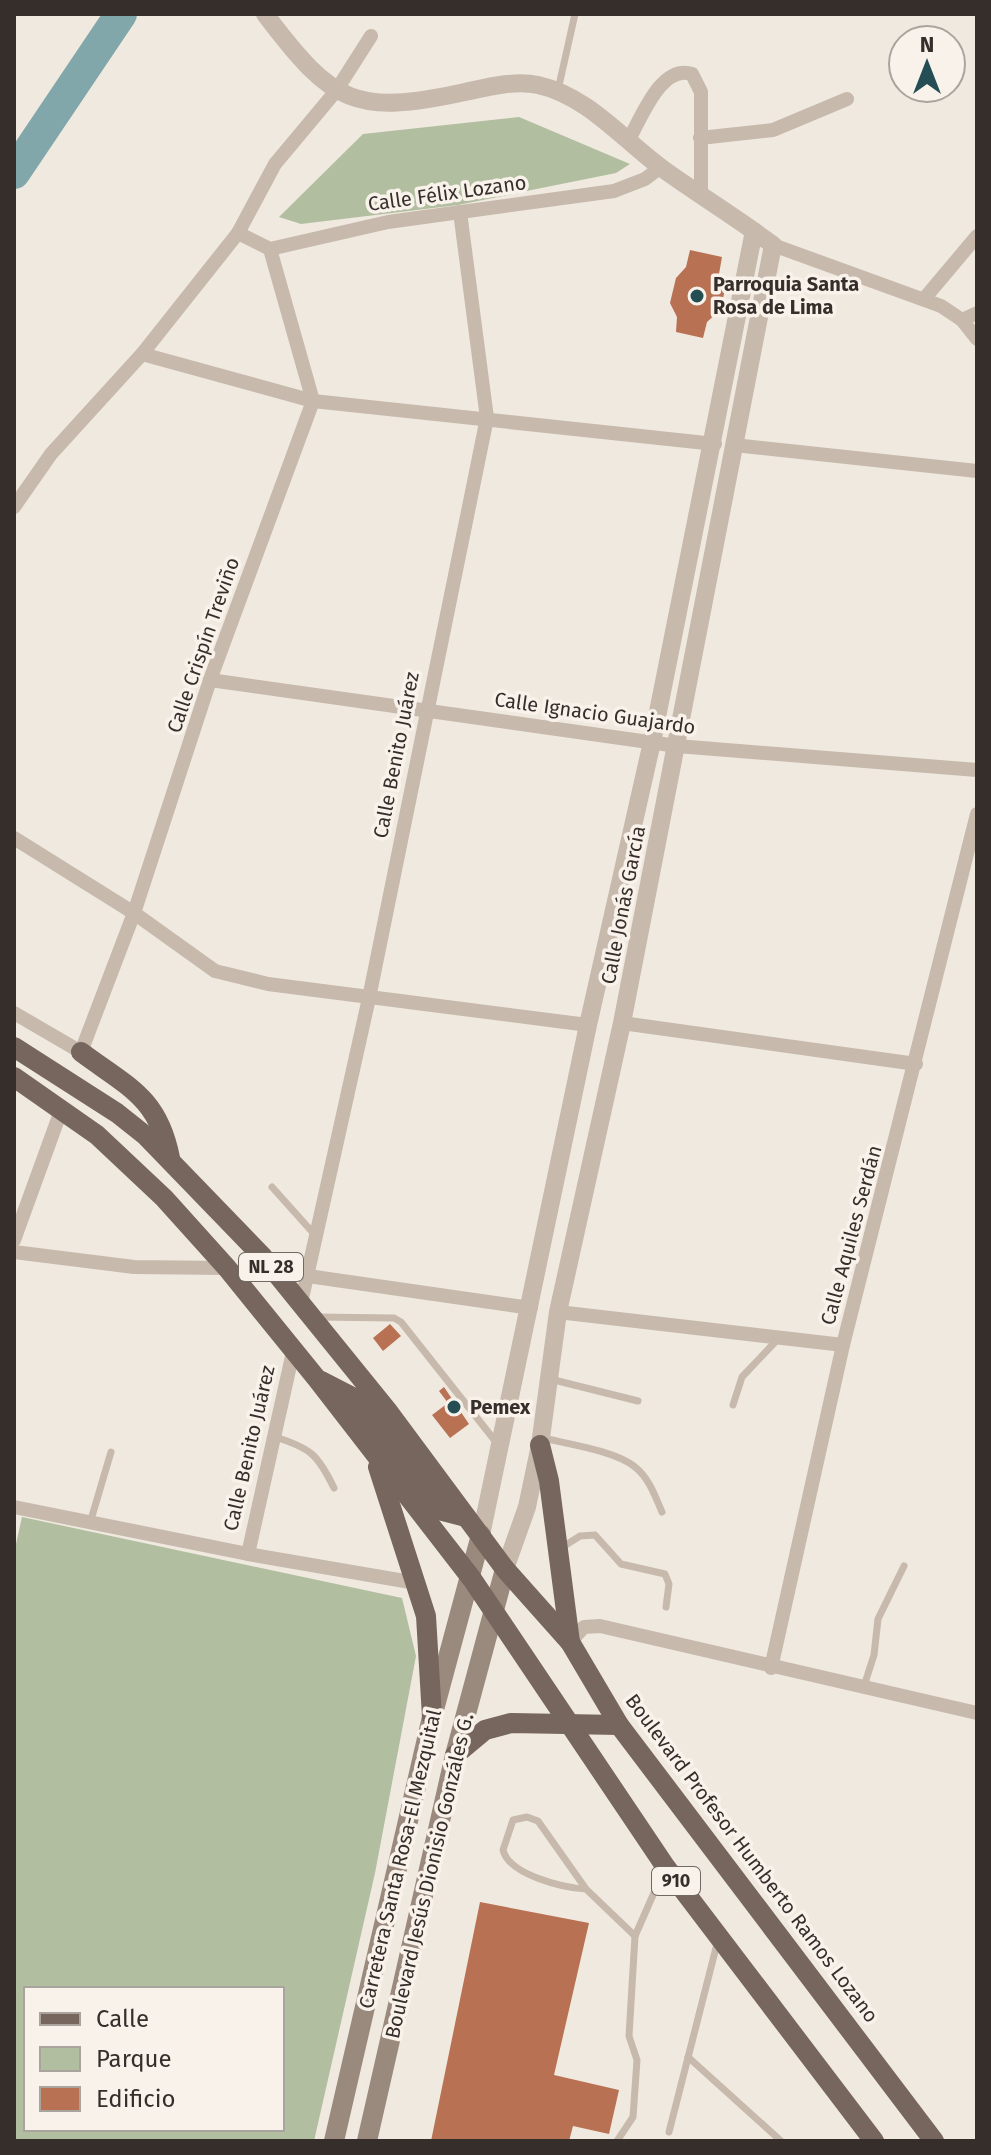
<svg xmlns="http://www.w3.org/2000/svg" width="991" height="2155" font-family="'Fira Sans',sans-serif">
  <style>
    .green { fill: #b2bea0; fill-rule: evenodd }
    .lines { fill: none; stroke-linecap: round; stroke-linejoin: round }
    .river { stroke: #81a7aa; stroke-width: 32 }
    .building { fill: #b97154 }
    .service { stroke: #c7b9ac; stroke-width: 7 }
    .minor { stroke: #c7b9ac; stroke-width: 14 }
    .tertiary { stroke: #c7b9ac; stroke-width: 18 }
    .secondary { stroke: #9a897d; stroke-width: 20 }
    .primary { stroke: #76665d; stroke-width: 20 }
    .poi-dot { fill: #244e53; stroke: #f8f2eb; stroke-width: 3 }
    .labels { text-anchor: middle; stroke-width: 7; stroke-linejoin: round; paint-order: stroke }
    .shield { fill: #f8f2eb; stroke: #706964; stroke-width: 2 }
    .shield-label { font-size: 18px; font-weight: bold; fill: #362e2a }
    .street-label { font-size: 20px; fill: #362e2a; stroke: #f8f2eb }
    .poi-label { font-size: 20px; font-weight: bold; fill: #362e2a; stroke: #f8f2eb; text-anchor: start }
  </style>
  <rect width="100%" height="100%" fill="#f0e9df"/>
  <g class="green">
    <polygon points="519,117 630,164 616,173 458,205 301,224 279,217 363,134"/>
    <path d="M22 1517 402 1598 416 1656 375 1873 314 2141H14V1553ZM26 1989H282V2129H26Z"/>
  </g>
  <g class="lines">
    <polyline class="river" points="14,173 121,14"/>
  </g>
  <g class="building">
    <polygon points="690,250 722,257 719,274 725,290 720,310 707,322 703,338 676,332 677,317 670,303 676,278 686,267"/>
    <polygon points="390,1324 401,1336 383,1351 373,1338"/>
    <polygon points="444,1387 469,1424 450,1438 432,1415 448,1403 439,1391"/>
    <polygon points="480,1902 589,1923 554,2075 619,2090 609,2134 573,2126 569,2141 431,2141"/>
  </g>
  <g class="lines">
    <g class="service">
      <polyline points="558,90 575,14"/>
      <polyline points="272,1187 315,1235"/>
      <polyline points="316,1317 394,1318 401,1322 496,1442"/>
      <polyline points="550,1379 638,1401"/>
      <polyline points="733,1405 742,1377 778,1339"/>
      <path d="M275 1437C311 1448 318 1455 334 1488"/>
      <path d="M543 1438C568 1444 616 1451 635 1467 649 1478 655 1496 662 1512"/>
      <polyline points="90,1523 111,1452"/>
      <polyline points="561,1548 580,1536 595,1535 621,1564 665,1574 669,1584 666,1607"/>
      <polyline points="864,1686 874,1655 878,1619 904,1566"/>
      <path d="M586 1889C564 1888 509 1875 503 1850L513 1820 527 1817 538 1821 586 1889 635 1936 664 1870"/>
      <polyline points="688,2057 781,2141"/>
      <polyline points="669,2132 718,1940"/>
      <polyline points="617,2141 633,2117 637,2060 629,2036 635,1936"/>
    </g>
    <g class="minor">
      <polyline points="700,138 773,130 847,99"/>
      <path d="M629 139C642 117 661 64 692 74L701 92V193"/>
      <polyline points="238,233 270,249 388,222 614,191 645,179 661,167"/>
      <polyline points="773,245 941,306 962,320 977,339"/>
      <polyline points="924,299 977,236"/>
      <polyline points="962,320 977,313"/>
      <polyline points="142,354 313,401 715,444"/>
      <polyline points="734,445 977,471"/>
      <polyline points="14,507 51,454 142,354 238,233 275,164 336,91 371,36"/>
      <polyline points="210,680 677,746 977,770"/>
      <polyline points="14,838 134,913 215,971 268,984 588,1025"/>
      <polyline points="14,1013 81,1052 134,913 210,680 313,401 270,249"/>
      <polyline points="622,1023 916,1064"/>
      <polyline points="14,1240 62,1108"/>
      <polyline points="14,1252 134,1267 227,1268"/>
      <polyline points="308,1276 531,1308"/>
      <polyline points="301,1303 369,998 487,418 460,212"/>
      <polyline points="558,1312 843,1345"/>
      <polyline points="14,1507 248,1554 416,1583"/>
      <polyline points="248,1554 293,1352"/>
      <polyline points="570,1642 584,1627 600,1626 977,1713"/>
      <polyline points="771,1668 843,1345 977,814"/>
    </g>
    <g class="tertiary">
      <path d="M265 14C333 104 355 116 465 92 488 87 515 80 538 85 588 96 623 140 663 169 699 195 737 218 773 245L622 1023 558 1312 540 1445 527 1507 505 1569"/>
      <polyline points="481,1535 588,1025 652,742 754,231"/>
    </g>
    <g class="secondary">
      <polyline points="334,2141 432,1717 481,1535"/>
      <polyline points="367,2141 455,1755 505,1569"/>
    </g>
    <g class="primary">
      <polyline points="14,1047 117,1113 146,1136 263,1257 387,1410 505,1569 570,1642 619,1725 934,2141"/>
      <path d="M81 1052C128 1087 158 1097 170 1158"/>
      <polyline points="14,1077 97,1135 164,1198 227,1268 317,1379 472,1579 665,1866 874,2141"/>
      <polyline points="321,1381 356,1399 439,1510 466,1517"/>
      <polyline points="540,1445 549,1481 570,1642"/>
      <polyline points="378,1467 426,1616 432,1717"/>
      <polyline points="455,1755 485,1730 511,1723 619,1725"/>
    </g>
  </g>
  <g class="poi-dot">
    <circle cx="697" cy="296" r="8"/>
    <circle cx="454" cy="1407" r="8"/>
  </g>
  <g class="labels">
    <g class="shield">
      <rect x="239" y="1253" width="64" height="28" rx="6"/>
      <rect x="652" y="1867" width="48" height="28" rx="6"/>
    </g>
    <g class="shield-label">
      <text x="271" y="1273">NL 28</text>
      <text x="676" y="1887">910</text>
    </g>
    <g class="street-label">
      <text transform="translate(447 193) rotate(-8)" y="7">Calle Félix Lozano</text>
      <text transform="translate(203 645) rotate(-71)" y="7">Calle Crispín Treviño</text>
      <text transform="translate(595 713) rotate(8)" y="7">Calle Ignacio Guajardo</text>
      <text transform="translate(396 755) rotate(-79)" y="7">Calle Benito Juárez</text>
      <text transform="translate(623 905) rotate(-79)" y="7">Calle Jonás García</text>
      <text transform="translate(851 1235) rotate(-75)" y="7">Calle Aquiles Serdán</text>
      <text transform="translate(249 1448) rotate(-77)" y="7">Calle Benito Juárez</text>
      <text transform="translate(752 1858) rotate(53)" y="7">Boulevard Profesor Humberto Ramos Lozano</text>
      <text transform="translate(400 1859) rotate(-77)" y="7">Carretera Santa Rosa-El Mezquital</text>
      <text transform="translate(429 1876) rotate(-77)" y="7">Boulevard Jesús Dionisio Gonzáles G.</text>
    </g>
    <g class="poi-label">
      <text x="713" y="291">Parroquia Santa<tspan x="713" dy="23">Rosa de Lima</tspan></text>
      <text x="470" y="1414">Pemex</text>
    </g>
  </g>
  <rect width="991" height="2155" fill="none" stroke="#362e2a" stroke-width="32"/>
  <rect x="24" y="1987" width="260" height="144" fill="#f8f2eb" stroke="#aaa49e" stroke-width="2"/>
  <rect x="40" y="2013" width="40" height="12" fill="#76665d" stroke="#aaa49e" stroke-width="2"/>
  <text x="96" y="2027" font-size="24" fill="#362e2a">Calle</text>
  <rect x="40" y="2047" width="40" height="24" fill="#b2bea0" stroke="#aaa49e" stroke-width="2"/>
  <text x="96" y="2067" font-size="24" fill="#362e2a">Parque</text>
  <rect x="40" y="2087" width="40" height="24" fill="#b97154" stroke="#aaa49e" stroke-width="2"/>
  <text x="96" y="2107" font-size="24" fill="#362e2a">Edificio</text>
  <g transform="translate(927 64)"><circle r="38" fill="#f8f2eb" stroke="#aaa49e" stroke-width="2"/>
  <path d="M0-6L14 30L0 20L-14 30Z" fill="#244e53"/>
  <text y="-12" font-size="22" font-weight="bold" text-anchor="middle" fill="#362e2a">N</text>
  </g>
</svg>
